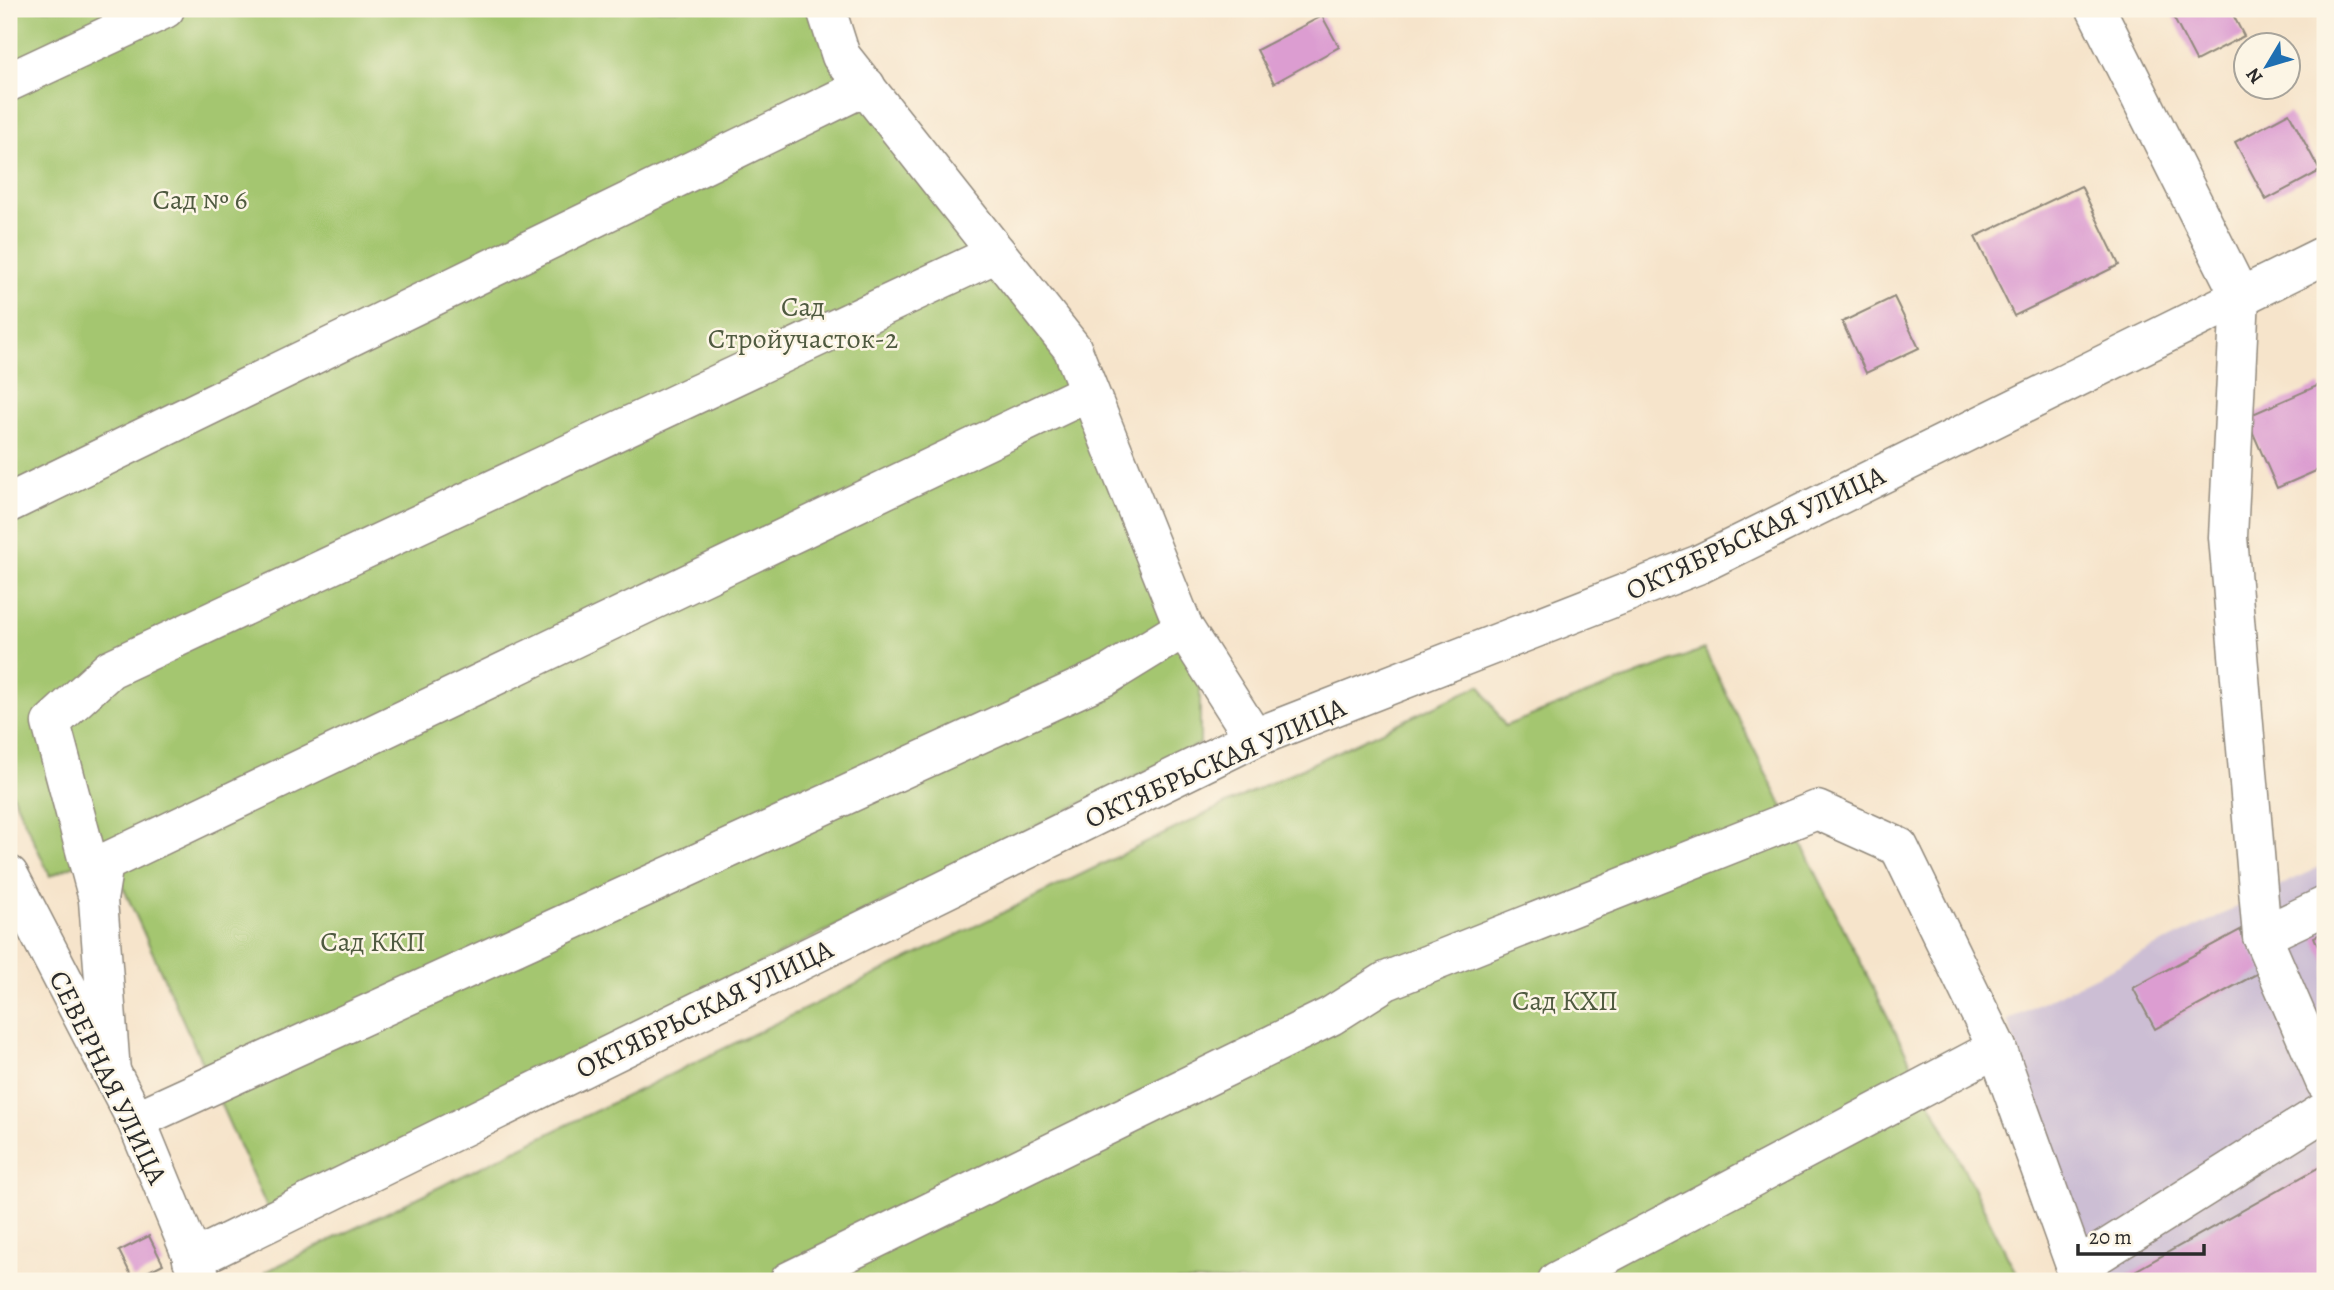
<svg xmlns="http://www.w3.org/2000/svg" width="2334" height="1290" font-family="Alegreya,serif">
  <style>
    .industrial { fill: #ccbed4 }
    .green { fill: #a4c670; stroke: #68784e; stroke-width: 2 }
    .building { fill: #dc9dd1 }
    .lines { fill: none; stroke-linecap: round; stroke-linejoin: round }
    .minor-casing { stroke: #90887b; stroke-width: 41 }
    .minor { stroke: #fff; stroke-width: 38 }
    .labels { text-anchor: middle; stroke-width: 5; stroke-linejoin: round; paint-order: stroke }
    .park-label { font-size: 28px; fill: #4f5a40; stroke: #fcf5e5 }
    .street-label { font-size: 28px; fill: #2b2b2b; stroke: #fcf5e5 }
  </style>
  <rect width="100%" height="100%" fill="#fcf5e5"/>
  <filter id="ink" filterUnits="userSpaceOnUse"><feTurbulence type="fractalNoise" baseFrequency=".0143" numOctaves="2"/><feDisplacementMap in="SourceGraphic" scale="14" xChannelSelector="R" yChannelSelector="G"/><feConvolveMatrix kernelMatrix="1 2 1 2 8 2 1 2 1" color-interpolation-filters="sRGB"/></filter>
  <filter id="wash" filterUnits="userSpaceOnUse"><feTurbulence type="fractalNoise" baseFrequency=".00686" numOctaves="4" result="noise"/><feDisplacementMap in="SourceGraphic" scale="28" xChannelSelector="R" yChannelSelector="G"/><feGaussianBlur stdDeviation="1.57" result="paint"/><feColorMatrix in="noise" values="0 0 0 0 0 0 0 0 0 0 0 0 0 0 0 0 0 1.4 0 .05"/><feComposite in="paint" operator="in"/></filter>
  <g filter="url(#wash)">
    <rect width="100%" height="100%" fill="#f6e4cb"/>
    <polygon class="industrial" points="2325,864 2325,1281 2097,1281 2007,1020"/>
    <g class="green">
      <polygon points="9,9 837,9 866,86 1072,348 1200,675 1200,744 268,1210 107,851 50,876 9,787"/>
      <polygon points="1704,649 2020,1281 270,1281 265,1272 1230,802 1480,685 1505,726"/>
    </g>
    <g id="blocks">
      <g class="building">
        <polygon points="2169,9 2230,9 2244,36 2196,61"/>
        <polygon points="1322,16 1339,47 1274,83 1257,50"/>
        <polygon points="2289,113 2320,171 2266,200 2235,142"/>
        <polygon points="2081,186 2119,265 2014,316 1975,237"/>
        <polygon points="1894,297 1919,348 1866,373 1842,322"/>
        <polygon points="2319,385 2325,401 2325,467 2277,488 2246,417"/>
        <polygon points="2240,930 2262,971 2155,1029 2133,988"/>
        <polygon points="2325,932 2325,963 2314,937"/>
        <polygon points="2325,1164 2325,1278 2320,1281 2117,1281"/>
        <polygon points="149,1236 163,1264 133,1279 119,1251"/>
      </g>
    </g>
  </g>
  <g filter="url(#ink)">
    <use href="#blocks" fill-opacity="0" stroke="#90887b" stroke-width="2"/>
    <g class="lines">
      <defs>
        <g id="minor">
          <polyline points="826,9 841,56 1072,348 1184,628 1254,738"/>
          <polyline points="2096,9 2240,296 2228,537 2262,936 2325,1082"/>
          <polyline points="9,82 165,9"/>
          <polyline points="9,503 866,86"/>
          <polyline points="9,875 136,1120 202,1281"/>
          <polyline points="97,895 51,723 110,669 997,253"/>
          <polyline points="2262,936 2325,906"/>
          <polyline points="111,1072 98,900 104,863 1089,392"/>
          <polyline points="136,1120 1106,676 1184,628"/>
          <polyline points="192,1260 1254,738 1700,564 2325,255"/>
          <polyline points="789,1281 1331,1016 1386,981 1817,810 1899,847 1997,1048"/>
          <polyline points="1557,1281 1997,1048 2076,1268"/>
          <polyline points="2073,1281 2076,1268 2325,1111"/>
        </g>
      </defs>
      <use href="#minor" class="minor-casing"/>
      <use href="#minor" class="minor"/>
    </g>
  </g>
  <g class="labels">
    <g class="park-label">
      <text x="200" y="209">Сад № 6</text>
      <text x="803" y="316">Сад<tspan x="803" dy="32">Стройучасток-2</tspan></text>
      <text x="373" y="951">Сад ККП</text>
      <text x="1565" y="1010">Сад КХП</text>
    </g>
    <g class="street-label">
      <text transform="translate(1755 532) rotate(-25)" y="10">ОКТЯБРЬСКАЯ УЛИЦА</text>
      <text transform="translate(1215 762) rotate(-24)" y="10">ОКТЯБРЬСКАЯ УЛИЦА</text>
      <text transform="translate(704 1008) rotate(-26)" y="10">ОКТЯБРЬСКАЯ УЛИЦА</text>
      <text transform="translate(109 1077) rotate(64)" y="10">СЕВЕРНАЯ УЛИЦА</text>
    </g>
  </g>
  <rect width="2334" height="1290" fill="none" stroke="#fcf5e5" stroke-width="35"/>
  <g transform="translate(2267 66) rotate(232)"><circle r="33" fill="#fcf5e5" stroke="#a8a49b" stroke-width="2"/>
  <path d="M0-5L12 26L0 18L-12 26Z" fill="#1f6fb2"/>
  <text y="-10" font-size="19" font-weight="bold" text-anchor="middle" fill="#2b2b2b">N</text>
  </g>
  <path d="M2078 1244v10h126v-10" fill="none" stroke="#2b2b2b" stroke-width="3.5"/>
  <text x="2089" y="1244" font-size="21" fill="#2b2b2b" stroke="#fcf5e5" stroke-width="5" paint-order="stroke">20 m</text>
</svg>
